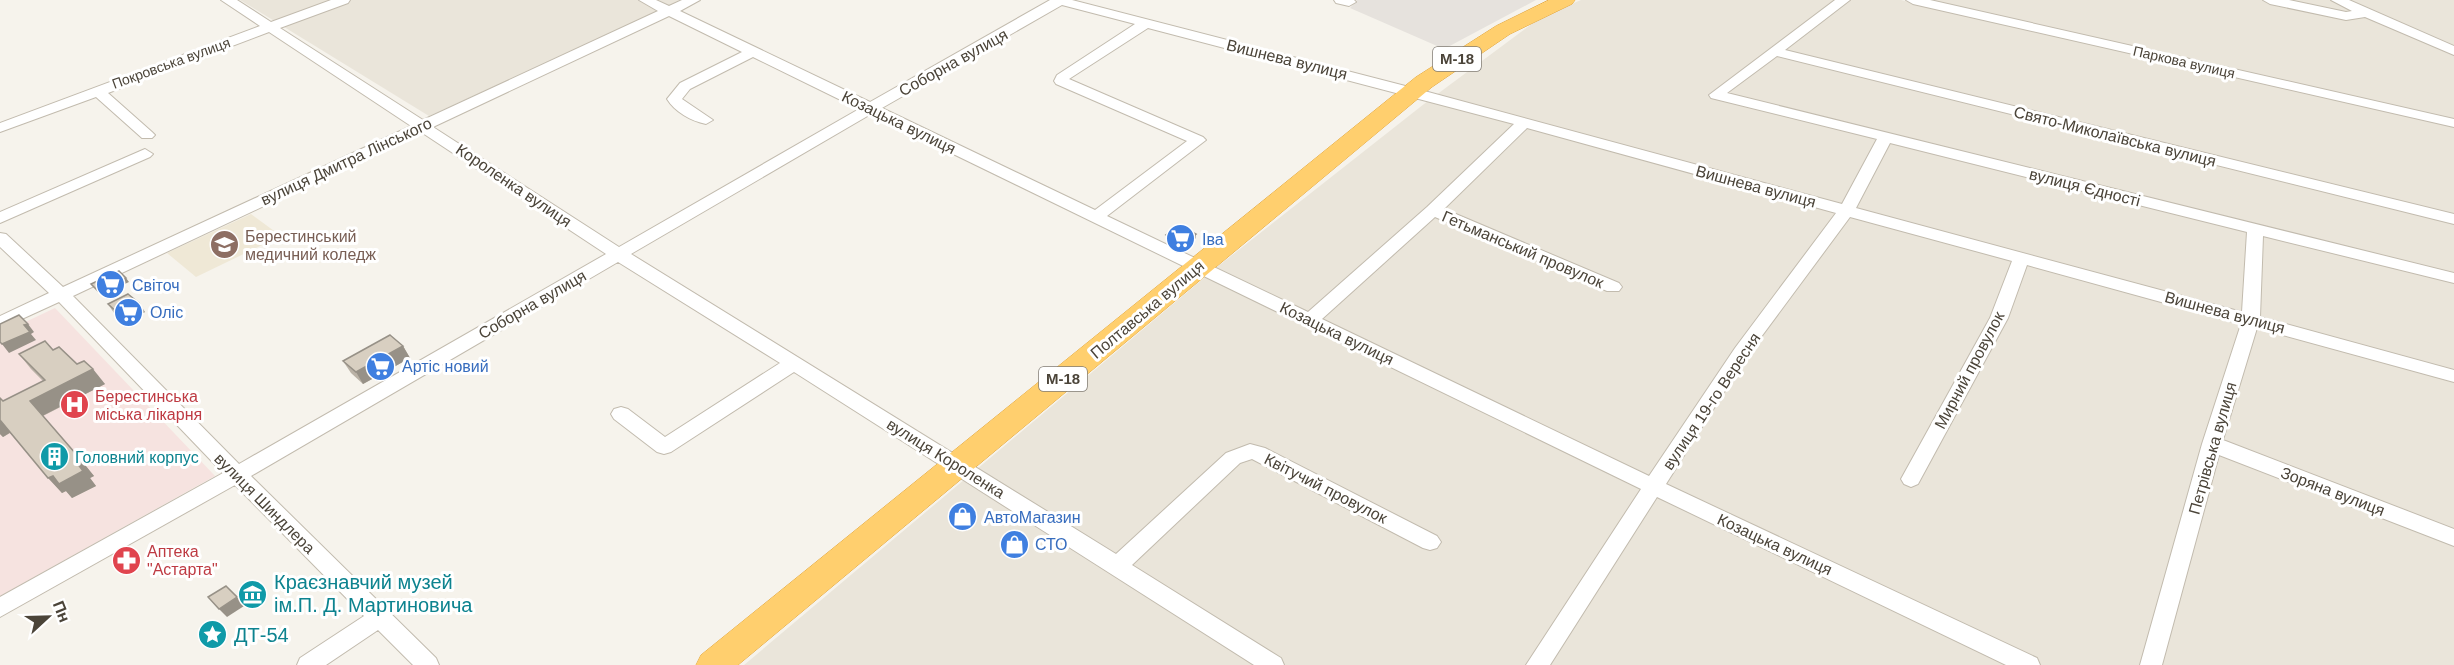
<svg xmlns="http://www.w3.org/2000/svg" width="2454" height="665" font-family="Arial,sans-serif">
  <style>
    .residential { fill: #eae5da }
    .industrial { fill: #e6e2dd }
    .education { fill: #efe8d6 }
    .medical { fill: #f6e3e0 }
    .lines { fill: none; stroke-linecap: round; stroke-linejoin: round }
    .minor-casing { stroke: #c2bbae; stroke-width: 2 }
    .highway-casing { stroke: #e0a43c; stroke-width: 1 }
    .minor { fill: #fff; fill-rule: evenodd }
    .highway { fill: #ffcf6e; fill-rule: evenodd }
    .wall { fill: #bab2a6 }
    .shaded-wall { fill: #979187 }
    .building { fill: #d8cfc1; stroke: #979187; stroke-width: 1.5 }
    .labels { text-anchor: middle; stroke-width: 6; stroke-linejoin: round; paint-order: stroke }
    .far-street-label { font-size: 14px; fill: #4b4439; stroke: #fff }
    .shield { fill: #fff; stroke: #817c74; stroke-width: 1.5 }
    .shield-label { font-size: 15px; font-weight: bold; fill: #4b4439 }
    .street-label { font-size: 16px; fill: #4b4439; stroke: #fff }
    .education-label { font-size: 16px; fill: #785e54; stroke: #fff; text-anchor: start }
    .shop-label { font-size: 16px; fill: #366cbe; stroke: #fff; text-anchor: start }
    .health-label { font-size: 16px; fill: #be3a42; stroke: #fff; text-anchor: start }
    .culture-label { font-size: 16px; fill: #0d838f; stroke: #fff; text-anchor: start }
    .near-culture-label { font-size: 20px; fill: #0d838f; stroke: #fff; text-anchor: start }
  </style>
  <rect width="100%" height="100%" fill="#f6f3ec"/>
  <g class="residential">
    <polygon points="240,0 684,0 429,116"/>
    <polygon points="1581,0 1901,0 2454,127 2454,665 744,665 1217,267 1424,104 1541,17"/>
    <polygon points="1924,0 2454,0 2454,119"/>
  </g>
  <polygon class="industrial" points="1357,0 1536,0 1444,49 1350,8"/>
  <polygon class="education" points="251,214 281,236 196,277 167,253"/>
  <polygon class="medical" points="55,308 215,476 0,596 0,334"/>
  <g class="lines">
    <defs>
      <g id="minor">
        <path d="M221 0H237L271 22 331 0H350L348 3 280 28 423 120 658 11 639 0H656L669 6 682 0H700L680 11 870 102 1050 0H1072L1417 89 1842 204 1877 139 1711 98 1709 95 1835 0H1850L1785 50 2454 214V224L1777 56 1727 93 2454 273V283L2263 236 2260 317 2454 370V382L2257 328 2223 440 2454 529V546L2219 455 2162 665H2140L2202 444 2241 324 2027 265 2008 318 1918 484 1911 487 1904 484 1901 479 1990 318 2012 261 1850 217 1747 356 1666 484 2037 658 2040 665H2006L1657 497 1550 665H1526L1641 489 871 114 631 254 1116 554 1226 453 1250 444 1265 448 1437 536 1441 542 1437 548 1430 550 1423 548 1252 459 1240 463 1132 565 1281 658 1284 665H1254L794 372 671 452 664 454 657 452 614 419 611 414 614 409 621 407 628 409 665 437 780 363 618 262 251 476 436 658 439 665H413L378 630 326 665H297L300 658 364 616 235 485 0 617V597L223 473 59 302 0 329V316L49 293 0 247V233L6 234 63 287 411 126 269 32 108 93 152 132 155 135 152 138H142L96 97 0 132V123L260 26ZM1062 5 1135 24 1057 75 1054 81 1056 84 1187 141 1095 210 882 108ZM669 16 742 52 680 83 667 99C675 112 691 121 706 124L713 120 682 99 690 89 753 57 859 109 619 247 433 127ZM1148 28 1514 124 1427 207 1308 312 1107 216 1206 140 1203 137 1069 79ZM1527 128 1836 213 1735 348 1649 476 1322 319 1435 217 1607 291H1619L1622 287 1619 283 1444 209ZM421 132 606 254 239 464 73 296ZM1890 143 2247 232 2242 312 1856 208Z"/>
        <polygon points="1334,0 1354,0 1356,2 1349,6 1336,3"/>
        <polygon points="1906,0 1930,0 2454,119 2454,127 1913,4"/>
        <polygon points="2263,0 2289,0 2346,12 2352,11 2331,0 2349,0 2454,46 2454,55 2365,17 2346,20 2270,4"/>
        <polygon points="145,149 153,154 150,157 0,223 0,212"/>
      </g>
      <polygon id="highway" points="1549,0 1575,0 1572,4 1510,34 1432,87 738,665 696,665 701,655 1416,77 1496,26"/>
    </defs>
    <use href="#minor" class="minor-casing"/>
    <use href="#highway" class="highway-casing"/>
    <use href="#minor" class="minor"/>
    <use href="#highway" class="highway"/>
  </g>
  <g class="wall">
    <polygon points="1196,234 1196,238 1183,248 1166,239 1166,235"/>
    <polygon points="108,304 145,312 124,322 114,313"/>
    <polygon points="403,346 410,358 363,384 351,373 343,361"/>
    <polygon points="53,350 77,364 105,384 43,416 94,476 90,478 96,486 72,498 66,491 62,493 10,433 3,437 0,434 0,398 3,401 43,381 31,369 19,354"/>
  </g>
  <g class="shaded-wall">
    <polygon points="1196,234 1196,238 1183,248 1183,244"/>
    <polygon points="126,278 129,282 101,295 98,291"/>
    <polygon points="139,303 145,312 124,322 118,313"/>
    <polygon points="28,324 34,332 31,334 36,340 9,353 2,344 24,325"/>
    <polygon points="403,346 410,358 363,384 356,372"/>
    <polygon points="93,369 105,384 42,416 30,401"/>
    <polygon points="0,420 11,432 3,437 0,434"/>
    <polygon points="82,461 94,476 90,478 96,486 72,498 66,491 62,493 48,478"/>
    <polygon points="237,597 244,606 227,617 219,609"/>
  </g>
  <g class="building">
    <polygon points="1179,225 1196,234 1183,244 1166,235"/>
    <polygon points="119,271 126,278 98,291 91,284"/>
    <polygon points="128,294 139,303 118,313 108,304"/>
    <polygon points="19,315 28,324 24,325 30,332 2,344 0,342 0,324"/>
    <polygon points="390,335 403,346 356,372 343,361"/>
    <polygon points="45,341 53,350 59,347 77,364 84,361 93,369 30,401 82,461 77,463 83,471 59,484 53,476 48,478 0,420 0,398 3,401 45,380 19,354"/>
    <polygon points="226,586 237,597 219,609 208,597"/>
  </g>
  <defs>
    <symbol id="supermarket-disc" viewBox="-11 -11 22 22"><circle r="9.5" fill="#3f7fe0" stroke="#fff"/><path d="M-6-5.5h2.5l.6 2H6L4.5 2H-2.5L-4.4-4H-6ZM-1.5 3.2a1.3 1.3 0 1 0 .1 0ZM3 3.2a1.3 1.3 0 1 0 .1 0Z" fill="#fff"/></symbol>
    <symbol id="university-disc" viewBox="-11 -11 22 22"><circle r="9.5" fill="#8d6e63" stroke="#fff"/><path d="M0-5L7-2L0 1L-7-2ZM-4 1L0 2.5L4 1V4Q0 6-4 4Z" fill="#fff"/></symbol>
    <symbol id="hospital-disc" viewBox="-11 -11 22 22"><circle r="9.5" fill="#e0444e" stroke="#fff"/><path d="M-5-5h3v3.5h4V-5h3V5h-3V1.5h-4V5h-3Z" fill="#fff"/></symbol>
    <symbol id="building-disc" viewBox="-11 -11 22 22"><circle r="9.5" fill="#0f9aa8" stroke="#fff"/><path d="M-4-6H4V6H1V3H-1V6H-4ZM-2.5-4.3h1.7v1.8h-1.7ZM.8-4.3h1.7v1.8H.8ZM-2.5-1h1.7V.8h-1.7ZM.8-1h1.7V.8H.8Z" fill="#fff"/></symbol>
    <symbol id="shop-disc" viewBox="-11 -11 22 22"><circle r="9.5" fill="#3f7fe0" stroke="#fff"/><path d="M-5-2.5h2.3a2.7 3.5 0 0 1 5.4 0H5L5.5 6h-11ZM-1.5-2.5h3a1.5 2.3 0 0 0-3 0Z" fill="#fff"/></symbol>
    <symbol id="pharmacy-disc" viewBox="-11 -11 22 22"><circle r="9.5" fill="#e0444e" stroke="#fff"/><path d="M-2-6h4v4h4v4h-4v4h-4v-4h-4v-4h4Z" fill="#fff"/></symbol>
    <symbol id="museum-disc" viewBox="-11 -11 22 22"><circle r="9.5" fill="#0f9aa8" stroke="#fff"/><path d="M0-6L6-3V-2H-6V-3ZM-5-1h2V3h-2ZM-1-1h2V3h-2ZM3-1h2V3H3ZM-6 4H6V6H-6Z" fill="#fff"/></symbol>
    <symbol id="sight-disc" viewBox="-11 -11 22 22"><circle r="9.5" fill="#0f9aa8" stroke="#fff"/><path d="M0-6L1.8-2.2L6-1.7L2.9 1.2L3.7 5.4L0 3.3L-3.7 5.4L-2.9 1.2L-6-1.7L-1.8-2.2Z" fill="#fff"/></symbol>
  </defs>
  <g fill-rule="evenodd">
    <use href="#supermarket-disc" x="1164" y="222" width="33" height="33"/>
    <use href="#university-disc" x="208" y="228" width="33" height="33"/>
    <use href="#supermarket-disc" x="94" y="268" width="33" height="33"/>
    <use href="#supermarket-disc" x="112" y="296" width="33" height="33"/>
    <use href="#supermarket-disc" x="364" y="350" width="33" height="33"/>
    <use href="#hospital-disc" x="58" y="388" width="33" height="33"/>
    <use href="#building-disc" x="38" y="440" width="33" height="33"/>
    <use href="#shop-disc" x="946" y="500" width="33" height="33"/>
    <use href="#shop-disc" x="998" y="528" width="33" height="33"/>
    <use href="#pharmacy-disc" x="110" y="544" width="33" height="33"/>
    <use href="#museum-disc" x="236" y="578" width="33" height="33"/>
    <use href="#sight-disc" x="196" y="618" width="33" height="33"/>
  </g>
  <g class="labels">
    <g class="far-street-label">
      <text transform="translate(2184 62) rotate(13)" y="5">Паркова вулиця</text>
      <text transform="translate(171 63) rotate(-20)" y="5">Покровська вулиця</text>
    </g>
    <g class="shield">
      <rect x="1433" y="47" width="48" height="24" rx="4.5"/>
      <rect x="1039" y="367" width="48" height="24" rx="4.5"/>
    </g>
    <g class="shield-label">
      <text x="1457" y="64">М-18</text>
      <text x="1063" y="384">М-18</text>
    </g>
    <g class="street-label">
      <text transform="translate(1287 59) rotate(14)" y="6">Вишнева вулиця</text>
      <text transform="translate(953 62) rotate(-29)" y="6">Соборна вулиця</text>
      <text transform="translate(899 122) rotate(26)" y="6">Козацька вулиця</text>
      <text transform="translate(2115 136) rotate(14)" y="6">Свято-Миколаївська вулиця</text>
      <text transform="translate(346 161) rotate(-25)" y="6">вулиця Дмитра Лінського</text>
      <text transform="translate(514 185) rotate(34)" y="6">Короленка вулиця</text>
      <text transform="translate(1756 186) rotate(15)" y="6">Вишнева вулиця</text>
      <text transform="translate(2085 187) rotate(14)" y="6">вулиця Єдності</text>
      <text transform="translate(1523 249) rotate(23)" y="6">Гетьманський провулок</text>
      <text transform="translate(532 304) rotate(-30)" y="6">Соборна вулиця</text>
      <text transform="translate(1147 309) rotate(-40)" y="6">Полтавська вулиця</text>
      <text transform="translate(2225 312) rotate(15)" y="6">Вишнева вулиця</text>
      <text transform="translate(1337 333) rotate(26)" y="6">Козацька вулиця</text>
      <text transform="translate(1969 370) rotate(-62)" y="6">Мирний провулок</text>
      <text transform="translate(1711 401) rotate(-56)" y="6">вулиця 19-го Вересня</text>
      <text transform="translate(2212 448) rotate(-74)" y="6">Петрівська вулиця</text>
      <text transform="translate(946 458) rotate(32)" y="6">вулиця Короленка</text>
      <text transform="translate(1326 488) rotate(27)" y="6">Квітучий провулок</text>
      <text transform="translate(2333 491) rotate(21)" y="6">Зоряна вулиця</text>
      <text transform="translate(265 503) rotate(45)" y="6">вулиця Шиндлера</text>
      <text transform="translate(1775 544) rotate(25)" y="6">Козацька вулиця</text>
    </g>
    <g class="education-label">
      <text x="245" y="242">Берестинський<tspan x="245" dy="18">медичний коледж</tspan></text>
    </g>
    <g class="shop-label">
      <text x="1202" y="245">Іва</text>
      <text x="132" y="291">Світоч</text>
      <text x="150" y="318">Оліс</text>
      <text x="402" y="372">Артіс новий</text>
      <text x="984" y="523">АвтоМагазин</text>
      <text x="1035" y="550">СТО</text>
    </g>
    <g class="health-label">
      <text x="95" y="402">Берестинська<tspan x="95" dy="18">міська лікарня</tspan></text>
      <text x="147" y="557">Аптека<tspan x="147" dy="18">"Астарта"</tspan></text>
    </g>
    <g class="culture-label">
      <text x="75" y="463">Головний корпус</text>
    </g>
    <g class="near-culture-label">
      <text x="274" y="589">Краєзнавчий музей<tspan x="274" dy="23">ім.П. Д. Мартиновича</tspan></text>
      <text x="234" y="642">ДТ-54</text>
    </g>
  </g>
  <g transform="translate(48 617) rotate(68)" stroke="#ffffff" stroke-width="4.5" paint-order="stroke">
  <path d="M0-4.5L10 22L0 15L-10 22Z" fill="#4b4439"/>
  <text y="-9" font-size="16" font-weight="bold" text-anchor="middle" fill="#4b4439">Пн</text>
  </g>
</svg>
